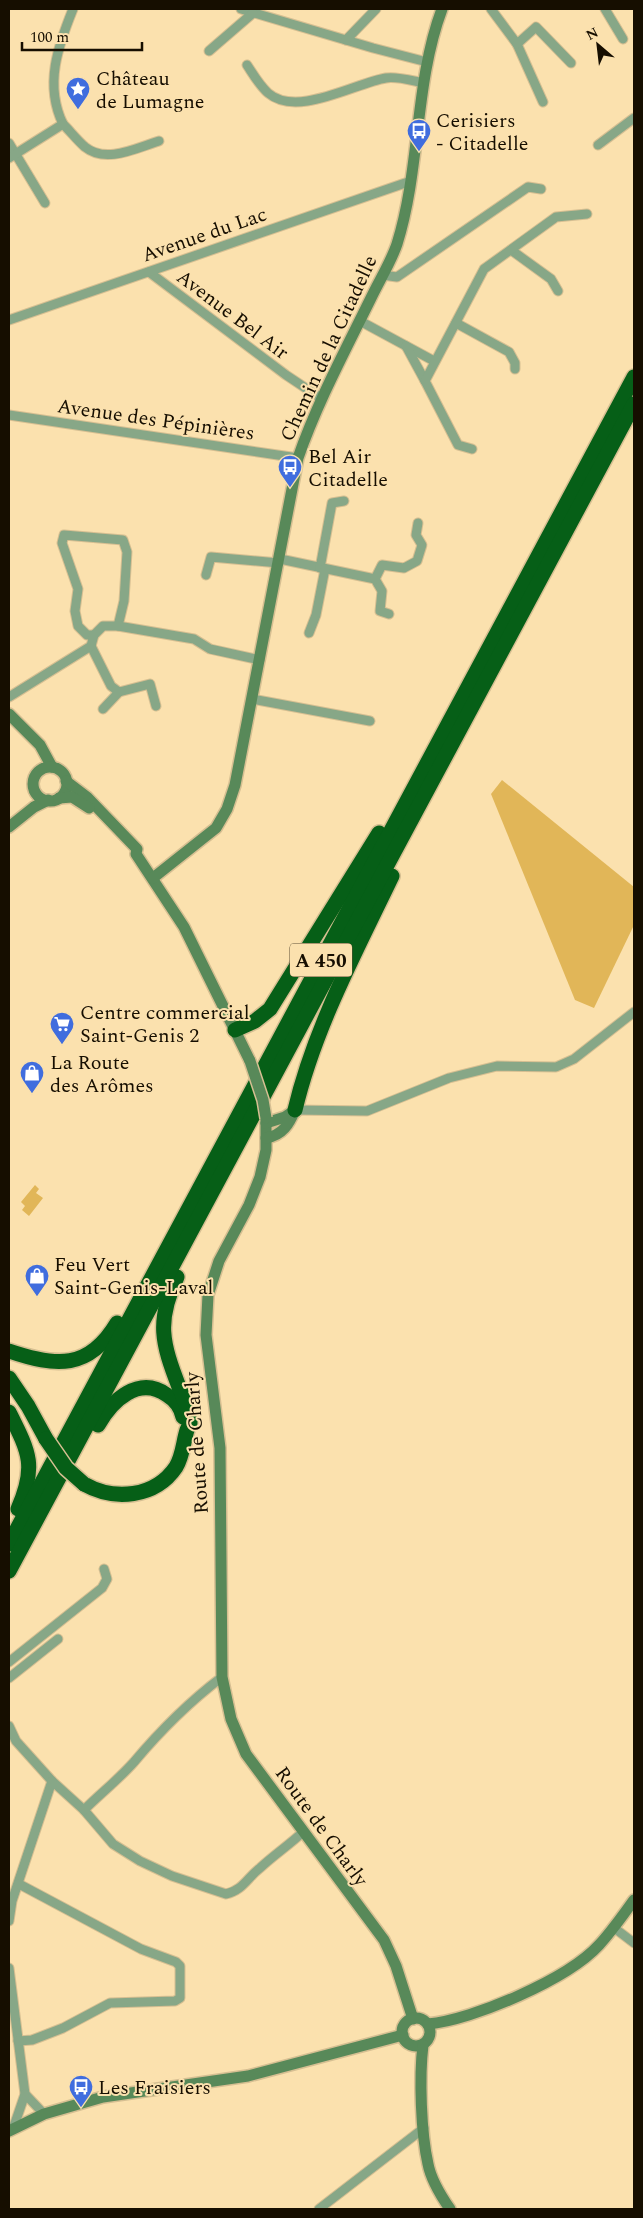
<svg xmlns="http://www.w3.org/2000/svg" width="643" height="2218" font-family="Spectral,serif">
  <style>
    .green { fill: #e1b658 }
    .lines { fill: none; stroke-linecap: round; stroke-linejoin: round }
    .street-casing { stroke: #d6bf92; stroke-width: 11 }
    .secondary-casing { stroke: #d6bf92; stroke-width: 14 }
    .highway-casing { stroke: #d6bf92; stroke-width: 18 }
    .street { stroke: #87a787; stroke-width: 9 }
    .secondary { stroke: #588959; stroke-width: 11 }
    .highway { stroke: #065f17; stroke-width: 15 }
    .secondary-bridge-casing { stroke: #d6bf92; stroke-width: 14; stroke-linecap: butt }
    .highway-bridge-casing { stroke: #d6bf92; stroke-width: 18; stroke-linecap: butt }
    .secondary-bridge { stroke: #588959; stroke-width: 11 }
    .highway-bridge { stroke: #065f17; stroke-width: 15 }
    .labels { text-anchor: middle; stroke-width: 4; stroke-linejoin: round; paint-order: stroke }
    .shield { fill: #fbe1ae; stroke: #5b4d34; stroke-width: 1 }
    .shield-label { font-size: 19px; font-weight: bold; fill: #160e00 }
    .poi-label { font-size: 20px; fill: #160e00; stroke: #fbe1ae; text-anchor: start }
    .street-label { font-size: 20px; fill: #160e00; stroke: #fbe1ae }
  </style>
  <rect width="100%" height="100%" fill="#fbe1ae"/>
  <g class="green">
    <polygon points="502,780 634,887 634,925 594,1008 575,1000 491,794"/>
    <polygon points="35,1185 39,1189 36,1193 43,1198 29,1216 22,1210 25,1206 21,1202"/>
  </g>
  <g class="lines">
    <defs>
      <g id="street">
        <polyline points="241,9 373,48 427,62"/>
        <polyline points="491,9 517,44 543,102"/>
        <polyline points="605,9 623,39"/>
        <polyline points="346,40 376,9"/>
        <polyline points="517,44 536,27 571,63"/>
        <polyline points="209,51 253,13"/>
        <path d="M247 65C253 74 259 85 268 93 297 118 355 83 386 78 397 76 413 81 424 83"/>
        <path d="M63 124C44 85 58 46 73 9"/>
        <polyline points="9,143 45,203"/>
        <polyline points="598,145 634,118"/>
        <path d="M9 158 63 124C70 131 77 140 85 147 106 164 136 148 159 141"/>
        <polyline points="511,250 551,279 558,291"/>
        <polyline points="149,272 286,375 322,399"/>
        <polyline points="382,275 397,277 528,187 541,189"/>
        <polyline points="9,320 411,181"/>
        <polyline points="360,321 434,361"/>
        <polyline points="456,323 509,352 515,363 515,369"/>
        <polyline points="406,346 425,381"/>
        <polyline points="9,415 298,458"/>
        <polyline points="472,449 458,445 425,381 484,269 556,217 587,214"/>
        <polyline points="280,559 375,579 382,591 380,611 389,614"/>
        <polyline points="320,568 332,503 344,501"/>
        <polyline points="206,575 211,557 279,563"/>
        <polyline points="375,579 382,565 404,568 417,561 422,545 416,535 418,523"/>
        <polyline points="309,633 316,615 325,569"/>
        <polyline points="94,635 87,635 78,626 75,611 78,589 62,543 64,535 123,540 127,552 124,601 118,626"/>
        <polyline points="91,646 111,686 119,692"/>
        <polyline points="9,697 91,646 94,635 103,626 118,626 194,639 210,649 260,660"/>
        <polyline points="252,699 370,721"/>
        <polyline points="103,709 119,692 150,684 156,706"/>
        <polyline points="295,1110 367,1111 449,1078 497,1066 556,1067 574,1059 634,1012"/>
        <polyline points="9,1662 102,1588 107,1579 104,1569"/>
        <polyline points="9,1678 58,1639"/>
        <path d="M9 1726 16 1741 52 1781 84 1810 113 1844 140 1861 172 1876 226 1894C243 1890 247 1878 260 1868 274 1855 289 1845 303 1832"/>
        <path d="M84 1810C100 1794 119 1779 134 1762 160 1731 189 1702 222 1677"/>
        <polyline points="9,1921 12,1901 52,1781"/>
        <polyline points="613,1927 634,1943"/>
        <polyline points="9,1968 25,2094 13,2129"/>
        <polyline points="18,2041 32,2040 63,2028 110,2003 175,2001 180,1998 180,1966 176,1962 141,1949 19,1884"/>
        <polyline points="25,2094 44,2114"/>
        <polyline points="319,2209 424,2128"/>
      </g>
      <g id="secondary">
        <polyline points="9,714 40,745 52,767"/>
        <circle cx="50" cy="784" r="17"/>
        <polyline points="66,781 87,797 137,849 136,854 184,927 250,1061"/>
        <polyline points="59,798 72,797 89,808"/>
        <polyline points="9,827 34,807 48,800"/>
        <path d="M153 878 216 828 227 809 235 785 298 458C317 403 345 351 371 298 379 281 391 262 397 244 421 167 414 84 442 9"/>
        <polyline points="266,1118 266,1150 260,1177 249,1205 219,1261 208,1295 206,1335 220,1448 222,1677 231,1719 246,1754 384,1940 396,1966 413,2019"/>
        <polyline points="266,1123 285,1117 295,1110"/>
        <path d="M266 1138C283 1135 289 1124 295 1110"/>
        <circle cx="416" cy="2032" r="14"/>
        <path d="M428 2024C473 2020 568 1979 599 1945 612 1931 623 1915 634 1900"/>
        <path d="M423 2045C419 2077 421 2133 428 2164 431 2180 441 2196 450 2209"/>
        <polyline points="9,2131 44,2114 103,2097 248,2076 403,2035"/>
      </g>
      <g id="highway">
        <polyline points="235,1030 255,1021 270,1009 379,833"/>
        <path d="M295 1110C314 1029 356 951 392 876"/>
        <path d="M9 1351C56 1367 89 1370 117 1323"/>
        <polyline points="9,1378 28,1406 46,1439"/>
        <path d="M9 1412C29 1452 37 1466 18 1509"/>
        <path d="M98 1425C112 1400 139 1375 167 1395 175 1400 181 1408 183 1417"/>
        <path d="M84 1484C114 1501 155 1498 176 1467 183 1455 183 1443 187 1430 188 1428 189 1426 190 1423 190 1412 183 1397 179 1387 162 1343 156 1321 177 1277"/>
        <polyline points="9,1544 634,377"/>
        <polyline points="9,1571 634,404"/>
      </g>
    </defs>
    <use href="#street" class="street-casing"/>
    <use href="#secondary" class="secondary-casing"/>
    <use href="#highway" class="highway-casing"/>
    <use href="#street" class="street"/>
    <use href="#secondary" class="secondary"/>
    <use href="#highway" class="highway"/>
    <defs>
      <polyline id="secondary-bridge" points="250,1061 263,1100 266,1118"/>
      <polyline id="highway-bridge" points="46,1439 66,1468 84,1484"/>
    </defs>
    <use href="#secondary-bridge" class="secondary-bridge-casing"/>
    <use href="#highway-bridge" class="highway-bridge-casing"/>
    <use href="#secondary-bridge" class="secondary-bridge"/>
    <use href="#highway-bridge" class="highway-bridge"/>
  </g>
  <defs>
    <symbol id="sight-pin" viewBox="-11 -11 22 30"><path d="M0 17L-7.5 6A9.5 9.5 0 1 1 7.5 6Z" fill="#406dde" stroke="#fbe1ae"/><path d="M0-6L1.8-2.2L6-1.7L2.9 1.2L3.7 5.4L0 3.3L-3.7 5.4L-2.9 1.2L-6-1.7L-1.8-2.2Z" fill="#fff"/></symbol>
    <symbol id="bus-pin" viewBox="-11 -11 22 30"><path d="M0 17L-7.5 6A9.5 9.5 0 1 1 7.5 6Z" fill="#406dde" stroke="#fbe1ae"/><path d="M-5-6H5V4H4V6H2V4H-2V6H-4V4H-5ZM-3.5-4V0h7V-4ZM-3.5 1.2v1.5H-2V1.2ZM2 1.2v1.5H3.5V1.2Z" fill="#fff"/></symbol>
    <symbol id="supermarket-pin" viewBox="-11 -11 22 30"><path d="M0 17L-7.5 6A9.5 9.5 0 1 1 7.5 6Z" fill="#406dde" stroke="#fbe1ae"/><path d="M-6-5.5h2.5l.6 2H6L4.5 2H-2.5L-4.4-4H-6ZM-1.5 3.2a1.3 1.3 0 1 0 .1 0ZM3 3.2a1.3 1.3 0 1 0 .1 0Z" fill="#fff"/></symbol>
    <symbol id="shop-pin" viewBox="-11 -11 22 30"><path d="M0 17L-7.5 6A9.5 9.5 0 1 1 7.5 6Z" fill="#406dde" stroke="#fbe1ae"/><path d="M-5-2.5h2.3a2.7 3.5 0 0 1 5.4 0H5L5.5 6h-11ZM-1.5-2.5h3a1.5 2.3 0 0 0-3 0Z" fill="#fff"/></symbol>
  </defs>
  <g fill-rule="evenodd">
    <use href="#sight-pin" x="64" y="75" width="28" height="38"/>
    <use href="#bus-pin" x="405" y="117" width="28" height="38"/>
    <use href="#bus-pin" x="276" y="453" width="28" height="38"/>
    <use href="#supermarket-pin" x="48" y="1010" width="28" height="38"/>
    <use href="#shop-pin" x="18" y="1059" width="28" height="38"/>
    <use href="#shop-pin" x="23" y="1262" width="28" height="38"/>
    <use href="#bus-pin" x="67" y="2073" width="28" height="38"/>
  </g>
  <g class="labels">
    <rect class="shield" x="290" y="943.5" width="62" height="33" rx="4"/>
    <g class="shield-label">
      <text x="321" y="967">A 450</text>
    </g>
    <g class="poi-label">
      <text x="96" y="85">Château<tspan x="96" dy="23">de Lumagne</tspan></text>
      <text x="436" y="127">Cerisiers<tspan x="436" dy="23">- Citadelle</tspan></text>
      <text x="308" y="463">Bel Air<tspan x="308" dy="23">Citadelle</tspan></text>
      <text x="80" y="1019">Centre commercial<tspan x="80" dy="23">Saint-Genis 2</tspan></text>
      <text x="50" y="1069">La Route<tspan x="50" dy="23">des Arômes</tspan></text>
      <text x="54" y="1271">Feu Vert<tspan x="54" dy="23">Saint-Genis-Laval</tspan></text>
      <text x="98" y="2094">Les Fraisiers</text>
    </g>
    <g class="street-label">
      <text transform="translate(204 234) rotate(-19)" y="7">Avenue du Lac</text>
      <text transform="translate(233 314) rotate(37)" y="7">Avenue Bel Air</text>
      <text transform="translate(328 348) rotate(-65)" y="7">Chemin de la Citadelle</text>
      <text transform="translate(156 419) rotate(8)" y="7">Avenue des Pépinières</text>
      <text transform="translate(196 1443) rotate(-94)" y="7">Route de Charly</text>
      <text transform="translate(322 1826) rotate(54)" y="7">Route de Charly</text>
    </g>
  </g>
  <rect width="643" height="2218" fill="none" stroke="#160e00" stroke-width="20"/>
  <g transform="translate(598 45) rotate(332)" stroke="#fbe1ae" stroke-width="4" paint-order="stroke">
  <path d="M0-4L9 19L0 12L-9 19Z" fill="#160e00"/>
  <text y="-8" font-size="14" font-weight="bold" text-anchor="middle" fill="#160e00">N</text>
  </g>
  <path d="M22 42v8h120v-8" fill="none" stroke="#160e00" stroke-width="2.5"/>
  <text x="30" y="42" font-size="15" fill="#160e00" stroke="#fbe1ae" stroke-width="4" paint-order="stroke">100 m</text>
</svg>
